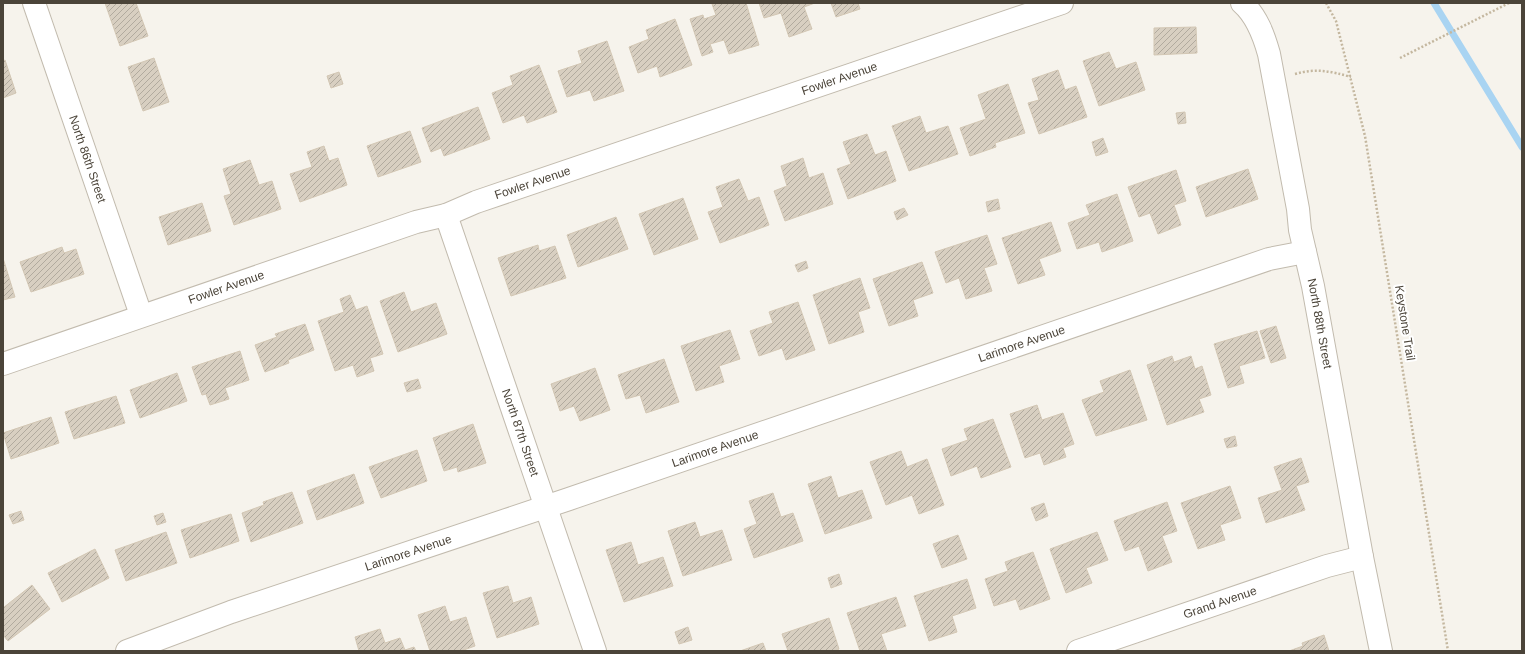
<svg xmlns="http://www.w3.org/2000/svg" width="1525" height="654" font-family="Arial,sans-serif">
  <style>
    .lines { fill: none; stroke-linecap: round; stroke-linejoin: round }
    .stream { stroke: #a9d4f2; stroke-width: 7 }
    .building { fill: url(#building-hatch); stroke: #d3c7b4 }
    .minor-casing { stroke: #c2bbae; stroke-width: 24 }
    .path { stroke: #c4b79f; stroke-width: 2.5; stroke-dasharray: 2 2; stroke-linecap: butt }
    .minor { stroke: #fff; stroke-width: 22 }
    .labels { text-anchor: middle; stroke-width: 4; stroke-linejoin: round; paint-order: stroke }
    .street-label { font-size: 12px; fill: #4b4439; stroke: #fff }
  </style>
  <defs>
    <pattern id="building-hatch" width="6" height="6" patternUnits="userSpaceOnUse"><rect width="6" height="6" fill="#d8cfc1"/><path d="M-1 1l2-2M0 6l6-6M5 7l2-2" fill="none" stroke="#b1aa9e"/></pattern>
  </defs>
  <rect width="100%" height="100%" fill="#f6f3ec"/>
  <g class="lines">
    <polyline class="stream" points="1434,3 1522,147"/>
  </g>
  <g class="building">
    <polygon points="105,3 136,3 148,36 120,46"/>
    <polygon points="716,3 746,3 759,45 729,54 724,40 710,44 713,52 702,56 690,19 703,15 704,19 716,15 712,4"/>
    <polygon points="759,3 815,3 804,7 812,29 789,37 781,13 764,18"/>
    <polygon points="831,3 858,3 860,9 836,17"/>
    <polygon points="675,19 692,65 660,77 657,66 638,73 629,47 649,39 646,30"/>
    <polygon points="1196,27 1197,53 1154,55 1154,28"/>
    <polygon points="607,41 624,91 594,101 590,90 567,97 558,71 582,63 578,51"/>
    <polygon points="1109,52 1116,69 1136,62 1145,90 1099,106 1083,61"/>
    <polygon points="154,58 169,102 143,111 128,67"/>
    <polygon points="5,60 16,93 3,98 3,61"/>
    <polygon points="539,65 557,112 527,123 524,115 503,123 492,93 513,85 510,76"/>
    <polygon points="1058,70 1065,90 1076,86 1087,117 1039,134 1028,103 1039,100 1032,79"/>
    <polygon points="339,72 343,84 331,88 327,76"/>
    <polygon points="1008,84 1025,133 995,143 996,147 970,156 960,128 986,119 978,95"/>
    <polygon points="478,107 490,139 444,156 441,148 431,152 422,128"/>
    <polygon points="1185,112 1186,123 1178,124 1176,113"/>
    <polygon points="920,116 926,133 948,126 958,154 909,171 892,126"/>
    <polygon points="410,131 421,162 378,177 367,146"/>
    <polygon points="867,134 875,155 886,151 896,181 848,199 837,169 851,164 843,142"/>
    <polygon points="1103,138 1108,152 1096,156 1092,142"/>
    <polygon points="324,146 329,161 338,158 347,185 300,202 290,174 312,167 307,152"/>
    <polygon points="803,158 809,178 823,173 833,204 785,221 774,191 787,186 781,166"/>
    <polygon points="250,160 259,185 272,181 281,209 234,225 224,196 231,194 223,169"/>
    <polygon points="1248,169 1258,199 1206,217 1196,187"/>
    <polygon points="1176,170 1186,201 1174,205 1181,225 1158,234 1150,213 1139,217 1128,187"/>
    <polygon points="739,179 748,201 759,197 769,225 720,243 708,212 723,207 716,187"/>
    <polygon points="1117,194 1133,241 1102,252 1099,242 1077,249 1068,223 1090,215 1086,205"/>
    <polygon points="683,198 698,239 654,255 639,214"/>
    <polygon points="998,199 1000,209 988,212 986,202"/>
    <polygon points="202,203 211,231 168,245 159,217"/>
    <polygon points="904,208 908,215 897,220 894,212"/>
    <polygon points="616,217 628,249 578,267 567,235"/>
    <polygon points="1051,222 1061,251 1039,259 1045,275 1018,284 1002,238"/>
    <polygon points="987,235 997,264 984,268 992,291 966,299 959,278 946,283 935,252"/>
    <polygon points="538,245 539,251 555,246 566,278 511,296 498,258"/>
    <polygon points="62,247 64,253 76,249 84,274 31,292 20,262"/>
    <polygon points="3,258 15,297 3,300"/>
    <polygon points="806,261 808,268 798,272 795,265"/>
    <polygon points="922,262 933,293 913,300 918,316 889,326 873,279"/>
    <polygon points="860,278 870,308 858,312 864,332 829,344 813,295"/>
    <polygon points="404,292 411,312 436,303 447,334 398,352 380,301"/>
    <polygon points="350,295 356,310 367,306 383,354 370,358 374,371 357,377 353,365 335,371 318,321 344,312 340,299"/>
    <polygon points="798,302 815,350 786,360 782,348 759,356 750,331 773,323 769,312"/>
    <polygon points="305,324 314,350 288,360 289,363 265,372 255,345 277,337 275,334"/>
    <polygon points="1276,326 1286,358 1271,363 1260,331"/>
    <polygon points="730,330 740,359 719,366 724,382 696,391 681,346"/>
    <polygon points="1257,331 1265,358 1239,366 1244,383 1228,388 1214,344"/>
    <polygon points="240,351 249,380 225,388 229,399 210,405 206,394 202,395 192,367"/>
    <polygon points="1172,356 1174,362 1191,356 1195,369 1202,366 1211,395 1199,399 1204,412 1167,425 1147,365"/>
    <polygon points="664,359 679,402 646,413 640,395 626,399 618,375"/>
    <polygon points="595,368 610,410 580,421 574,406 560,411 551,384"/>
    <polygon points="1130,370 1147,420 1096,436 1082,400 1104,392 1100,381"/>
    <polygon points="177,373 187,401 140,418 130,390"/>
    <polygon points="418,379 421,388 407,392 404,383"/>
    <polygon points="116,396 125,423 74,439 65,412"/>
    <polygon points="1037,405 1042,420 1063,413 1074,444 1063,448 1066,457 1044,465 1040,453 1025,458 1010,414"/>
    <polygon points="51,417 59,443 11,459 3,433"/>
    <polygon points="993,419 1011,467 981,478 977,466 951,476 942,449 968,440 964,429"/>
    <polygon points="473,424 486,463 458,472 457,467 444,471 433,438"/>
    <polygon points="1235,436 1237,446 1227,448 1224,439"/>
    <polygon points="417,450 427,481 381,498 369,467"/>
    <polygon points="901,451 907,467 927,459 944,505 919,514 912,495 886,505 870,462"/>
    <polygon points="1301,458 1309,482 1296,486 1305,510 1266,523 1258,498 1282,490 1274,467"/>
    <polygon points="354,474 364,503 317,520 307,491"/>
    <polygon points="831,476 838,498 862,490 872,518 825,534 808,484"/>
    <polygon points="1230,486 1241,518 1220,525 1225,540 1198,549 1181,503"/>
    <polygon points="292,492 303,523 251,542 242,513 264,505 263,502"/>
    <polygon points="773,493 781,517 793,513 803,541 754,558 744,529 757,524 749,501"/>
    <polygon points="1167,502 1177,531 1162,536 1172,562 1148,571 1139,546 1125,551 1114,521"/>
    <polygon points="1044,503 1048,516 1036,521 1031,508"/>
    <polygon points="21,511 24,520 13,524 9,515"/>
    <polygon points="163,513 166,522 157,525 154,516"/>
    <polygon points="231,514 239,541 190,558 181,530"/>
    <polygon points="695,522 700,537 722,530 732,560 683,576 668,531"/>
    <polygon points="166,532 177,563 126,581 115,550"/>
    <polygon points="1097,532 1108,560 1086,568 1092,583 1066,593 1050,549"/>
    <polygon points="958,535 967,559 942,568 933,544"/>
    <polygon points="631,542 638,565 663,557 673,586 624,602 606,550"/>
    <polygon points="95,549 109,578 62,602 48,573"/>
    <polygon points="1033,552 1050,599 1020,610 1016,599 994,606 985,579 1008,571 1005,562"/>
    <polygon points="839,574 842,584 831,588 828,578"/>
    <polygon points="967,579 976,608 952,616 957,632 929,641 914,596"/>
    <polygon points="32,585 50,609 8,641 3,635 3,608"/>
    <polygon points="508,586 513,603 531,597 539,624 497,638 483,593"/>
    <polygon points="896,597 906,626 881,634 887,651 860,651 847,613"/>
    <polygon points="445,606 450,622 466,617 475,646 461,651 430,651 418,615"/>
    <polygon points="829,618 839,649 835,651 788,651 782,634"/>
    <polygon points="688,627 692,640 679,644 675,632"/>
    <polygon points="380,629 385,643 400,638 405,650 414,647 416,651 359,651 355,637"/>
    <polygon points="1324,635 1329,651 1289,651 1303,646 1302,643"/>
    <polygon points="763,643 766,651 740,651"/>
  </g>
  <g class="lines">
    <defs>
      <g id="minor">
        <path id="s1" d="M34 3 141 315"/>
        <path id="s2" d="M1242 3C1257 16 1264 36 1269 54L1298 209 1300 230 1313 286 1362 557 1381 651"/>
        <path id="s3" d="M446 215 595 651"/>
        <path id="s4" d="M3 364 416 222 446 215 476 202 1062 3"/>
        <path id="s5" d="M127 651 231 612 569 499 1269 259 1305 252"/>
        <path id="s6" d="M1078 651 1327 566 1362 557"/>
      </g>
    </defs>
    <use href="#minor" class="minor-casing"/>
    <g class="path">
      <polyline points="1326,3 1336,21 1365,136 1448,651"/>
      <polyline points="1400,58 1509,3"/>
      <path d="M1295 74C1316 68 1330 71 1351 77"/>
    </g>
    <use href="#minor" class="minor"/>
  </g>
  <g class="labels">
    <g class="street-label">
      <text dy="4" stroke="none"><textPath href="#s4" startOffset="884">Fowler Avenue</textPath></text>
      <text dy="4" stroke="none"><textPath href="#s1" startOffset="165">North 86th Street</textPath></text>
      <text dy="4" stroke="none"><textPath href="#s4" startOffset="560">Fowler Avenue</textPath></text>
      <text dy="4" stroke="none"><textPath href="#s4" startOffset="236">Fowler Avenue</textPath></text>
      <text transform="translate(1405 323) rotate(81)" y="4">Keystone Trail</text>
      <text dy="4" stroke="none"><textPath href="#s2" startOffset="333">North 88th Street</textPath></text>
      <text dy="4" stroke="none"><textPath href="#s5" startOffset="946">Larimore Avenue</textPath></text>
      <text dy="4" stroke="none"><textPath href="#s3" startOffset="230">North 87th Street</textPath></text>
      <text dy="4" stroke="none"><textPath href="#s5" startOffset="622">Larimore Avenue</textPath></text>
      <text dy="4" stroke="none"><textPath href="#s5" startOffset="298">Larimore Avenue</textPath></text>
      <text dy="4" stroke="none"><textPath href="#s6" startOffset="150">Grand Avenue</textPath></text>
    </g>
  </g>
  <rect width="1525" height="654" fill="none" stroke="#4b4439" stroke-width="8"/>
</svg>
